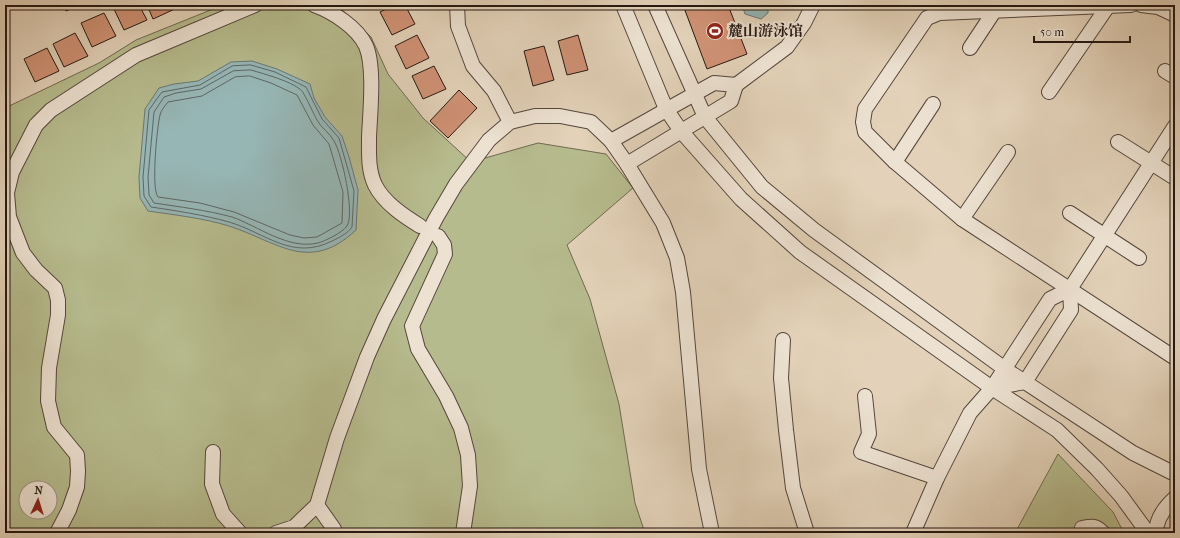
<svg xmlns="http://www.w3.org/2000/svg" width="1180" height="538" font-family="'IM FELL French Canon','Noto Serif SC',serif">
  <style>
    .green { fill: #b6bb8d; stroke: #6e6a50; fill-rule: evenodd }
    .water { fill: #96b6b5; stroke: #697774 }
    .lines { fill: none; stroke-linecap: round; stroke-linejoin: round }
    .shore { stroke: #5e6764; stroke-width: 1 }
    .building { fill: #d09275; stroke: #251812 }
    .minor-casing { stroke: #54463c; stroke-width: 16 }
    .minor { stroke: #ede2d2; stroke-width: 14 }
    .labels { text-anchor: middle; stroke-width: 4; stroke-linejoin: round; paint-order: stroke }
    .poi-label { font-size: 15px; font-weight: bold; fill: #251812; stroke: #ede2d2; text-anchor: start }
  </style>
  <rect width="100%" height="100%" fill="#e3d2b9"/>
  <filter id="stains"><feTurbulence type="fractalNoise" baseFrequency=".005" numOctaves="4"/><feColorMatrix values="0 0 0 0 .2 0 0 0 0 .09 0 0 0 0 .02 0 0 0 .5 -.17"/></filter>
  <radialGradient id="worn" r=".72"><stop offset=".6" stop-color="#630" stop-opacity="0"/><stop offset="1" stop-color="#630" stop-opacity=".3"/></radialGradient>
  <g class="green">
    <path d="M223 5 338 6 371 37 388 74 423 118 471 162 538 143 606 154 633 188 567 245 590 299 619 404 635 503 645 533H5V108L99 63 136 40ZM26 488H50V512H26Z"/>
    <polygon points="1058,454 1113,512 1124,533 1015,533"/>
  </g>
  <g class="water">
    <polygon points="742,5 768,5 768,13 761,19 745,14"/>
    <path d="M252 61 277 69 310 84 314 98 325 117 342 136 349 157 358 190 356 230C309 274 278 242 229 226 203 218 175 215 148 211L140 198 139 177 145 109 159 88 174 84 198 81 231 62Z"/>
  </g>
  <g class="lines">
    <g class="shore">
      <path d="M251 65 275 72 306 87 322 119 339 138 354 191 352 227C347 234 340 237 332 241 292 261 266 233 229 222 204 215 178 211 151 207L144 196 143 177 149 110 156 100 162 92 200 85 232 66Z"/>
      <path d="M251 70C264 74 291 81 301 90 304 92 314 115 317 120 321 128 330 133 334 141 342 154 355 213 347 226 342 233 325 241 318 243 288 250 258 226 232 217 206 210 180 207 154 203L149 195 148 177 154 112 164 97 176 93 201 89 233 71Z"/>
      <path d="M250 76 271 83 297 95 313 125 329 144 343 192 342 223 317 237 304 238 290 235 234 212 200 203 158 197C151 189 157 127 160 115 161 110 165 106 168 102L202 96 235 77Z"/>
    </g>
  </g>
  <g class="building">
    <polygon points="64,5 80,5 66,11"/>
    <polygon points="118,5 139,5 147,20 124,30 113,7"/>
    <polygon points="147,5 175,5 177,8 153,19"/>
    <polygon points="394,5 405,5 415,24 392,35 380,12"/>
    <polygon points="683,5 699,5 699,7 706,5 728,5 747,54 707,69"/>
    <polygon points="104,13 116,36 92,47 81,23"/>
    <polygon points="75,33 88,56 64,67 53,44"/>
    <polygon points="417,35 429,58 406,69 395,46"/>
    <polygon points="578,35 588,70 567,75 558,41"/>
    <polygon points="544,46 554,80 533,86 524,51"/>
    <polygon points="47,48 59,71 35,82 24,59"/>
    <polygon points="434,66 446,89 423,99 412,76"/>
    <polygon points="459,90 477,108 448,138 430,121"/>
  </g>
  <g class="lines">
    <defs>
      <g id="minor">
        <path d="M314 5C333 12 357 27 366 46 375 67 370 114 369 137 369 154 368 170 375 185 384 203 404 216 420 226"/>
        <polyline points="457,5 458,26 473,66 494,91 510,122"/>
        <polyline points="623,5 666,109 681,131 741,199 800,252 992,388 1057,430 1097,469 1121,496 1148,533"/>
        <polyline points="655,5 705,117 762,187 814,230 1005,369 1133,453 1175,474"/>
        <polyline points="1131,5 939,13 927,18 865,109 863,122 865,132 895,162 962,219 1175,358"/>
        <polyline points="1141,5 1158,7 1175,15"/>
        <polyline points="970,48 995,10"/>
        <polyline points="1165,71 1175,77"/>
        <polyline points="736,85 787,47 804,23 813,5"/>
        <polyline points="1049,92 1108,6"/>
        <polyline points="611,141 714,83 736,85 731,101 627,164"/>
        <polyline points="1118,142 1175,178"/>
        <polyline points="895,162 933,104"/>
        <polyline points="1070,213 1139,258"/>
        <polyline points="962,219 1008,152"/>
        <polyline points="438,236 444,245 445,254 412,326 418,349 446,396 461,428 468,455 470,486 463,533"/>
        <polygon points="1070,289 1071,310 1025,382 992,388 1050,299"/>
        <polyline points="1070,289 1175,126"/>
        <polyline points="783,340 781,378 786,430 793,488 807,533"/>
        <polyline points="865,396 869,434 861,452 937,478"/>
        <polyline points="213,452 212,484 223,514 240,533"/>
        <polyline points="317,505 334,529 334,533"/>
        <polyline points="57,533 69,510 77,487 78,471 77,455 54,427 48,401 49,368 58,315 58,300 55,288 36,270 23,253 9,217 7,193 12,172 36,125 51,110 136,55 255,5"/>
        <polyline points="276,533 294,527 317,505 337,438 367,357 384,319 436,218 456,184 489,140 510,122 535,116 560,116 591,122 611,141 627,164 663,223 677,258 683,292 699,469 712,533"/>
        <polyline points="913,533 937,478 970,413 992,388"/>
        <path d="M1082 533V528C1092 526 1096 525 1103 533"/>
        <path d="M1156 533C1156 519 1165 507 1175 498"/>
      </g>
    </defs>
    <use href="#minor" class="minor-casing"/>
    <use href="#minor" class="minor"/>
  </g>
  <defs>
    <symbol id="stadium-disc" viewBox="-11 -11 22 22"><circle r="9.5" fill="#8f2418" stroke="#ede2d2"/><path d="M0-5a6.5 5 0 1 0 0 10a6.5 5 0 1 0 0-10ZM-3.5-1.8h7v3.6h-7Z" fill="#fff"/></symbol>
  </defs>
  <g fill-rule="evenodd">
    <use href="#stadium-disc" x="705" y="21" width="20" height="20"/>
  </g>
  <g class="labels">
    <g class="poi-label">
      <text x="728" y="36">麓山游泳馆</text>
    </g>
  </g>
  <rect width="1180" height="538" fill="none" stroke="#e3d2b9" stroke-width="20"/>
  <rect x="6" y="6" width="1168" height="526" fill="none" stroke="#251812" stroke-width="2"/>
  <rect x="10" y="10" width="1160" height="518" fill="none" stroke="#251812"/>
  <g transform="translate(38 500) rotate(4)"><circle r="19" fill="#ede2d2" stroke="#9d9185"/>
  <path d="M0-3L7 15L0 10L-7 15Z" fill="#8f2418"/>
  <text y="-6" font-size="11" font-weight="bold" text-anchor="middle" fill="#251812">N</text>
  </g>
  <path d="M1034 36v6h96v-6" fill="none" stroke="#251812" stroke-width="2"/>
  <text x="1040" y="36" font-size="12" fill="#251812" stroke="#ede2d2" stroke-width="3" paint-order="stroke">50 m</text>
  <rect width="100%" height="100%" filter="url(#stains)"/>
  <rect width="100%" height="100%" fill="url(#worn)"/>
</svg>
